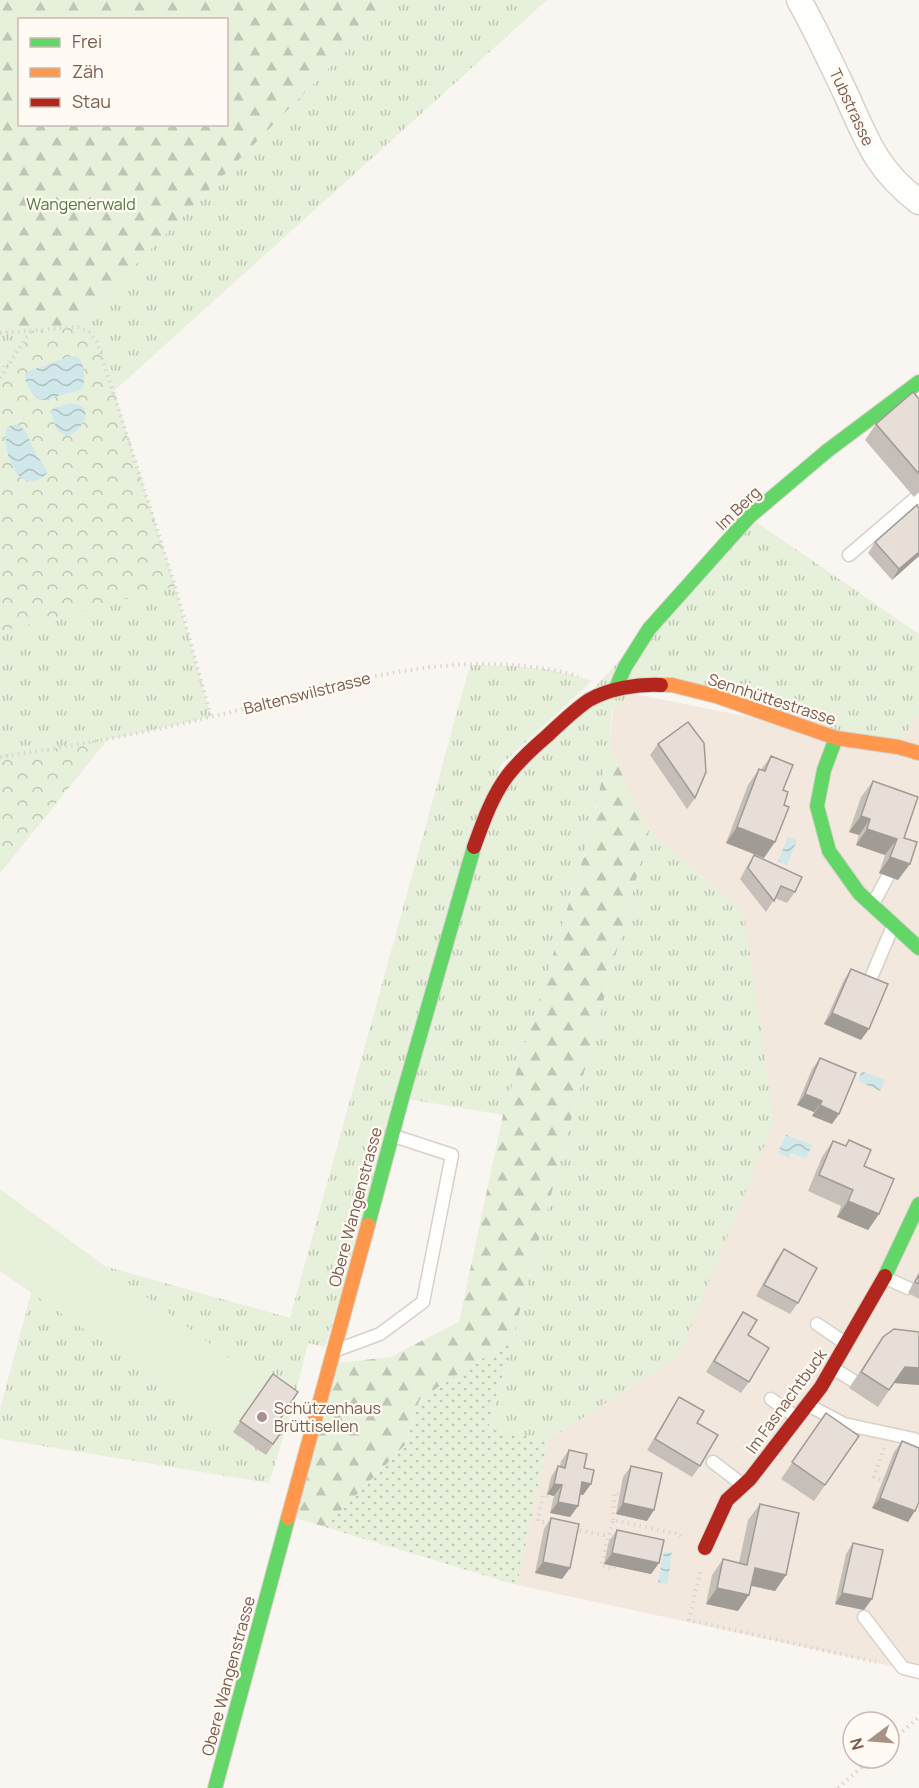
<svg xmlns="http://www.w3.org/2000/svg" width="919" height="1788" font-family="Manrope,sans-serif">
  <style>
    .residential { fill: #f2e8de }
    .grass { fill: url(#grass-tufts) }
    .forest { fill: url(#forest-firs); fill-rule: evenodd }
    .park { fill: url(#park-crowns) }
    .garden { fill: url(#garden-dots) }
    .pitch { fill: #e7f0db }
    .water { fill: url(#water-waves) }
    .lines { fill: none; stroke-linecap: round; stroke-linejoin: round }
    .lane-casing { stroke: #d7d1cb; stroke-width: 15 }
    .street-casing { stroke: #d7d1cb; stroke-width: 27 }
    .fast-casing { stroke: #d9d2cb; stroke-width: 16 }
    .slow-casing { stroke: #d9d2cb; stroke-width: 16 }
    .jam-casing { stroke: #d9d2cb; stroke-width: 16 }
    .path { stroke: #dcd5d0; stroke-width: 4; stroke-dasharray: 1.5 4.5; stroke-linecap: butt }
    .lane { stroke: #fefefd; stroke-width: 12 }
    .street { stroke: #fefefd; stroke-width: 24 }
    .fast { stroke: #63d668; stroke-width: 14 }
    .slow { stroke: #ff974d; stroke-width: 14 }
    .jam { stroke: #b3261e; stroke-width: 14 }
    .wall { fill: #c6bfb9 }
    .shaded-wall { fill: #a19b96 }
    .building { fill: #e6ded7; stroke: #a19b96; stroke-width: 1.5 }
    .poi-dot { fill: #a69286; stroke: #fffaf3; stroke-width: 2 }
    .labels { text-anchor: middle; stroke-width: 4.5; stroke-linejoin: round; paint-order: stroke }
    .street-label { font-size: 16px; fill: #7a5c4d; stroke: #fffaf3 }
    .park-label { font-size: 16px; fill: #537a41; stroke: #fffaf3 }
    .poi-label { font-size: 16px; fill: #7a5c4d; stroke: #fffaf3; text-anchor: start }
  </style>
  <defs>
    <pattern id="grass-tufts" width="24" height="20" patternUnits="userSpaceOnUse" patternTransform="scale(1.5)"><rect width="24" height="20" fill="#e7f0db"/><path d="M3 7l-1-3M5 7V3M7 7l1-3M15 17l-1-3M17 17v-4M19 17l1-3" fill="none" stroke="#c0c6b4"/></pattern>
    <pattern id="forest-firs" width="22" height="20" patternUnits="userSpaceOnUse" patternTransform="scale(1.5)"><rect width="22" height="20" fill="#e7f0db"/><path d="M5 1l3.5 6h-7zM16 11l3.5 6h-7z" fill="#c0c6b4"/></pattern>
    <pattern id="park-crowns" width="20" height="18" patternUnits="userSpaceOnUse" patternTransform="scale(1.5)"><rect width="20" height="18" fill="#e7f0db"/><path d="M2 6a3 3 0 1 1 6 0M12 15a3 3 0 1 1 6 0" fill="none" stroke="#c0c6b4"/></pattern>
    <pattern id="garden-dots" width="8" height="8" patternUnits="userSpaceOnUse" patternTransform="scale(1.5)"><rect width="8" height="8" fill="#e7f0db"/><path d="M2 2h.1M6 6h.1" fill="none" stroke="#c0c6b4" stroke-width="1.8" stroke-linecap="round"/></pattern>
    <pattern id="water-waves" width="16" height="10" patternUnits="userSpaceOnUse" patternTransform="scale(1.5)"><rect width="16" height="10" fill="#d0e8ea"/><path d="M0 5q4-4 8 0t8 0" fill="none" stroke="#aebfc0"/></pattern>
  </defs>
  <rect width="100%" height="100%" fill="#f9f5f0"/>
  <polygon class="residential" points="615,690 897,747 919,713 919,1672 517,1585 548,1440 679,1356 744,913 649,831 609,746"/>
  <g class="grass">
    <polygon points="396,0 547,0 114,391 175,586 211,717 107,740 0,873 0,333 74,327"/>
    <polygon points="749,517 919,634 919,713 898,747 647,684 612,709 609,746 589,839 503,1115 402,1098 486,814 568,717"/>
    <path d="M470 665C512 665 552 667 592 681L500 766 325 1347 308 1343 291 1412 269 1483 0 1439V1409L43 1249 290 1318Z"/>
    <polygon points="649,831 744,913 774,1121 679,1356 548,1440 488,1430"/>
  </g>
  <g class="forest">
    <path d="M0 0H396L74 327 4 333H0ZM20 20H226V124H20Z"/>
    <polygon points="609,746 649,831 512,1340 420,1399 405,1445 325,1527 289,1516 330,1364 390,1357 459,1322 503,1115 589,839"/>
  </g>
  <g class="park">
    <polygon points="78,327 89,332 97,342 175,586 0,632 0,367 8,367 31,331"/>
    <polygon points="107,740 0,873 0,757"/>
  </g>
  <polygon class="garden" points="512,1340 488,1429 548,1440 517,1585 325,1527 405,1446 420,1399"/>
  <polygon class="pitch" points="0,1189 266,1385 233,1432 0,1271"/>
  <g class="water">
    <path d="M71 356 78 357C85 366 86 379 82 389 77 392 74 392 68 393 50 397 41 409 29 388 26 383 25 380 25 374L29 371Z"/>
    <path d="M68 404C98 400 84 433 66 436L58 431 50 412 54 408Z"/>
    <path d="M16 424C28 429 29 441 35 452 39 460 45 464 47 473 22 501 0 454 7 427Z"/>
    <polygon points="788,837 797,840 787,865 778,861"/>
    <polygon points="862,1071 885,1080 880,1091 858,1081"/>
    <polygon points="786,1135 812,1145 806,1159 791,1153 789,1158 778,1153"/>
    <polygon points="664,1551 672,1553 667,1584 658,1582"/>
  </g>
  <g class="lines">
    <defs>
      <g id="lane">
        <polyline points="849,555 919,495"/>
        <polyline points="873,904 887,878"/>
        <polyline points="867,987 893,926"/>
        <polyline points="886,1278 908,1288"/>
        <polyline points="817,1324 845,1343"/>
        <polyline points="337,1350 380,1334 423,1302 452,1155 394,1136"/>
        <polyline points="833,1368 852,1380"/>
        <polyline points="771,1399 796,1417"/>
        <polyline points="808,1405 844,1424 914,1439 919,1444"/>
        <polyline points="713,1462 743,1485"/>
        <polyline points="864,1617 903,1668 919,1672"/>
      </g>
      <path id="street" d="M799 0C816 30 830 61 845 92 867 140 875 168 919 202"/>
      <g id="fast">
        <polyline points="615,690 625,667 649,629 749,517 827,451 919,382"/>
        <polyline points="836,738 824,770 817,806 829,851 859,893 919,948"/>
        <polyline points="368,1225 402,1098 474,847"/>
        <polyline points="885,1276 919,1204"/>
        <polyline points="215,1788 288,1518"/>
      </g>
      <g id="slow">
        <polyline points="661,685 672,685 716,696 836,738 898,747 919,753"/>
        <polyline points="288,1518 368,1225"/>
      </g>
      <g id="jam">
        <path d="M474 847C483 822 492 796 508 775 519 761 533 748 547 736 560 724 574 710 589 700 610 688 638 684 661 685"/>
        <polyline points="705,1548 727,1500 750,1479 821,1387 885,1276"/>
      </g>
    </defs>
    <use href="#lane" class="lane-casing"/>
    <use href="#street" class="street-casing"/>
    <use href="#fast" class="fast-casing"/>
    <use href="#slow" class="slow-casing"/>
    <use href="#jam" class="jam-casing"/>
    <g class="path">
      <polyline points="0,333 78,327 89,332 97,342 175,586 211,717"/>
      <polyline points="0,378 31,331"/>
      <path d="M0 757C71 746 141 734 211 717 330 688 454 642 578 676"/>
      <polyline points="880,1480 874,1477 884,1448"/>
      <polyline points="548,1496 543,1495 538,1521 552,1524"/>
      <polyline points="613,1520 614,1493 619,1494"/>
      <polyline points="574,1529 609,1536"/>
      <polyline points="614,1567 614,1569 601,1566 613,1520 679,1534 681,1536"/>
      <polyline points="700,1572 689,1620 876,1662"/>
      <polyline points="889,1743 919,1717"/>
      <polyline points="838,1788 872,1758"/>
    </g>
    <use href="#lane" class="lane"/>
    <use href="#street" class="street"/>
    <use href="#fast" class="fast"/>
    <use href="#slow" class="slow"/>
    <use href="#jam" class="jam"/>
  </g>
  <g class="wall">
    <polygon points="919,399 919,492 914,497 865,440 876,424"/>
    <polygon points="919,508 919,556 892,580 868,553 875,542"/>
    <polygon points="658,744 695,798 687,809 650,755"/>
    <polygon points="771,756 783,790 784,805 764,858 726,843 748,785 759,769 761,770"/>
    <polygon points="873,781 904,838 898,880 879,873 885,855 856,845 859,835 849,832 861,797"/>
    <polygon points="754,855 795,892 787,903 775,898 766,912 740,879 747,866"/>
    <polygon points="851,969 861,1040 824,1024 844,980"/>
    <polygon points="820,1058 832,1124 812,1116 814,1112 797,1105 812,1069"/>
    <polygon points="849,1140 864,1166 879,1214 868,1230 837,1217 841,1206 808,1191 822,1157 833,1141 845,1146"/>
    <polygon points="784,1249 798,1303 790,1314 756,1296 776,1260"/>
    <polygon points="919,1272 919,1299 908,1293"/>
    <polygon points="743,1312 748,1335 749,1382 741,1393 706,1372 736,1323"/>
    <polygon points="919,1332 919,1385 894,1383 878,1407 849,1388 883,1337"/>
    <polygon points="273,1374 278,1422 285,1427 266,1455 233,1432"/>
    <polygon points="679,1397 697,1423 700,1466 692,1477 647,1450 672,1408"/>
    <polygon points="826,1413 859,1436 814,1501 781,1479"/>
    <polygon points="902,1441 908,1522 872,1508 894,1452"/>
    <polygon points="569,1450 584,1468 591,1484 583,1495 580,1494 578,1506 570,1517 550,1513 554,1496 547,1494 551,1477 558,1466 560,1466 561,1461"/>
    <polygon points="631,1466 647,1521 616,1514 623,1477"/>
    <polygon points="760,1504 786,1575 775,1591 751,1586 738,1611 706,1604 712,1575 723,1559 739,1563 748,1520"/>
    <polygon points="551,1518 570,1568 562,1579 535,1573 544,1529"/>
    <polygon points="617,1530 659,1563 651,1574 604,1564 609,1541"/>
    <polygon points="853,1543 864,1610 835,1604 846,1554"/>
  </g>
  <g class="shaded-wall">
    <polygon points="919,552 919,556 892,580 899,569"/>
    <polygon points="861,816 870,819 859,835 849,832"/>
    <polygon points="737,827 775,842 764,858 726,843"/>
    <polygon points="867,829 897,839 885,855 856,845"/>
    <polygon points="890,857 910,864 898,880 879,873"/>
    <polygon points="832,1013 869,1029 861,1040 824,1024"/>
    <polygon points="805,1094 822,1101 814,1112 797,1105"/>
    <polygon points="820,1105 839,1114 832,1124 812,1116"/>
    <polygon points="848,1201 879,1214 868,1230 837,1217"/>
    <polygon points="905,1367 919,1368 919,1385 894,1383"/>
    <polygon points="582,1482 591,1484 583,1495 575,1493"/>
    <polygon points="554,1484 562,1485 554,1496 547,1494"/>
    <polygon points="880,1498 915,1511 908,1522 872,1508"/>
    <polygon points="558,1502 578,1506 570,1517 550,1513"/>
    <polygon points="623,1503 654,1510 647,1521 616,1514"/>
    <polygon points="612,1553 659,1563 651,1574 604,1564"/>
    <polygon points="543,1562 570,1568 562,1579 535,1573"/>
    <polygon points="755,1568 786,1575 775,1591 743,1584"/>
    <polygon points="717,1588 749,1595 738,1611 706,1604"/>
    <polygon points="842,1593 872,1599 864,1610 835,1604"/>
  </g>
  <g class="building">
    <polygon points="913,392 919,399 919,474 876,424"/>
    <polygon points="917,505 919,508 919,552 899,569 875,542"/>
    <polygon points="688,722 704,743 706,772 695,798 658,744"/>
    <polygon points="771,756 793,765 783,790 788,792 784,805 789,807 775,842 737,827 759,769 765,771"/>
    <polygon points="873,781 918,797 904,838 917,842 910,864 890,857 897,839 867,829 870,819 861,816"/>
    <polygon points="754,855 802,877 795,892 781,886 774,901 748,868"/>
    <polygon points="851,969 888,984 869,1029 832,1013"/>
    <polygon points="820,1058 856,1073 839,1114 820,1105 822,1101 805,1094"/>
    <polygon points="849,1140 871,1150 864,1166 894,1179 879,1214 848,1201 853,1190 819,1175 833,1141 846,1146"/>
    <polygon points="784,1249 817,1268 798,1303 764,1285"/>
    <polygon points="919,1275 919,1284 915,1282"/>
    <polygon points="743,1312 757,1320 748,1335 769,1348 749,1382 714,1361"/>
    <polygon points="894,1329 919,1332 919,1368 905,1367 889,1390 861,1372 883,1337"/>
    <polygon points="273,1374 298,1392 278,1422 285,1427 273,1444 240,1421"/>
    <polygon points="679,1397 704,1411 697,1423 718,1435 700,1466 655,1439"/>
    <polygon points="826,1413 859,1436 825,1485 792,1462"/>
    <polygon points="902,1441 919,1448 919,1502 915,1511 880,1498"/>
    <polygon points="569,1450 587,1454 584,1468 594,1470 591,1484 582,1482 578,1506 558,1502 562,1485 554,1484 558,1466 565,1468"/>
    <polygon points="631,1466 662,1473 654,1510 623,1503"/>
    <polygon points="760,1504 799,1513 786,1575 755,1568 749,1595 717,1588 723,1559 747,1565"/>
    <polygon points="551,1518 579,1524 570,1568 543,1562"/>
    <polygon points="617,1530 664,1540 659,1563 612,1553"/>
    <polygon points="853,1543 883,1550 872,1599 842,1593"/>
  </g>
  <circle class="poi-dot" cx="262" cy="1417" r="6"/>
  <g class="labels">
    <g class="street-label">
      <text transform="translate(852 107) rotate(65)" y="6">Tubstrasse</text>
      <text transform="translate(738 508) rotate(-44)" y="6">Im Berg</text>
      <text transform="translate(307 693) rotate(-14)" y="6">Baltenswilstrasse</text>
      <text transform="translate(772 699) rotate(18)" y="6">Sennhüttestrasse</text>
      <text transform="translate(355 1207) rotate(-75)" y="6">Obere Wangenstrasse</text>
      <text transform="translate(786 1401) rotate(-54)" y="6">Im Fasnachtbuck</text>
      <text transform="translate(228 1676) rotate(-75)" y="6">Obere Wangenstrasse</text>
    </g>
    <g class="park-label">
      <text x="81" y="210">Wangenerwald</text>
    </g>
    <g class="poi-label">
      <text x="274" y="1414">Schützenhaus<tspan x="274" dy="18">Brüttisellen</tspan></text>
    </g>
  </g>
  <rect x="18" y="18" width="210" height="108" fill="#fffaf3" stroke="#cabbb1" stroke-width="1.5"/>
  <rect x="30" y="38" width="30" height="9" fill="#63d668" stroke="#cabbb1" stroke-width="1.5"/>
  <text x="72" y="48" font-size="18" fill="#7a5c4d">Frei</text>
  <rect x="30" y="68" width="30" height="9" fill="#ff974d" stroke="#cabbb1" stroke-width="1.5"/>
  <text x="72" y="78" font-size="18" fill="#7a5c4d">Zäh</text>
  <rect x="30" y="98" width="30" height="9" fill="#b3261e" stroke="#cabbb1" stroke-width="1.5"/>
  <text x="72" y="108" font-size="18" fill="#7a5c4d">Stau</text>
  <g transform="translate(871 1740) rotate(254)"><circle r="28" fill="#fffaf3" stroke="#cabbb1" stroke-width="1.5"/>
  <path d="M0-4.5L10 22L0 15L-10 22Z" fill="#a69286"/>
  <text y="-9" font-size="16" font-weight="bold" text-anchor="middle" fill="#7a5c4d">N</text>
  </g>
</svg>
